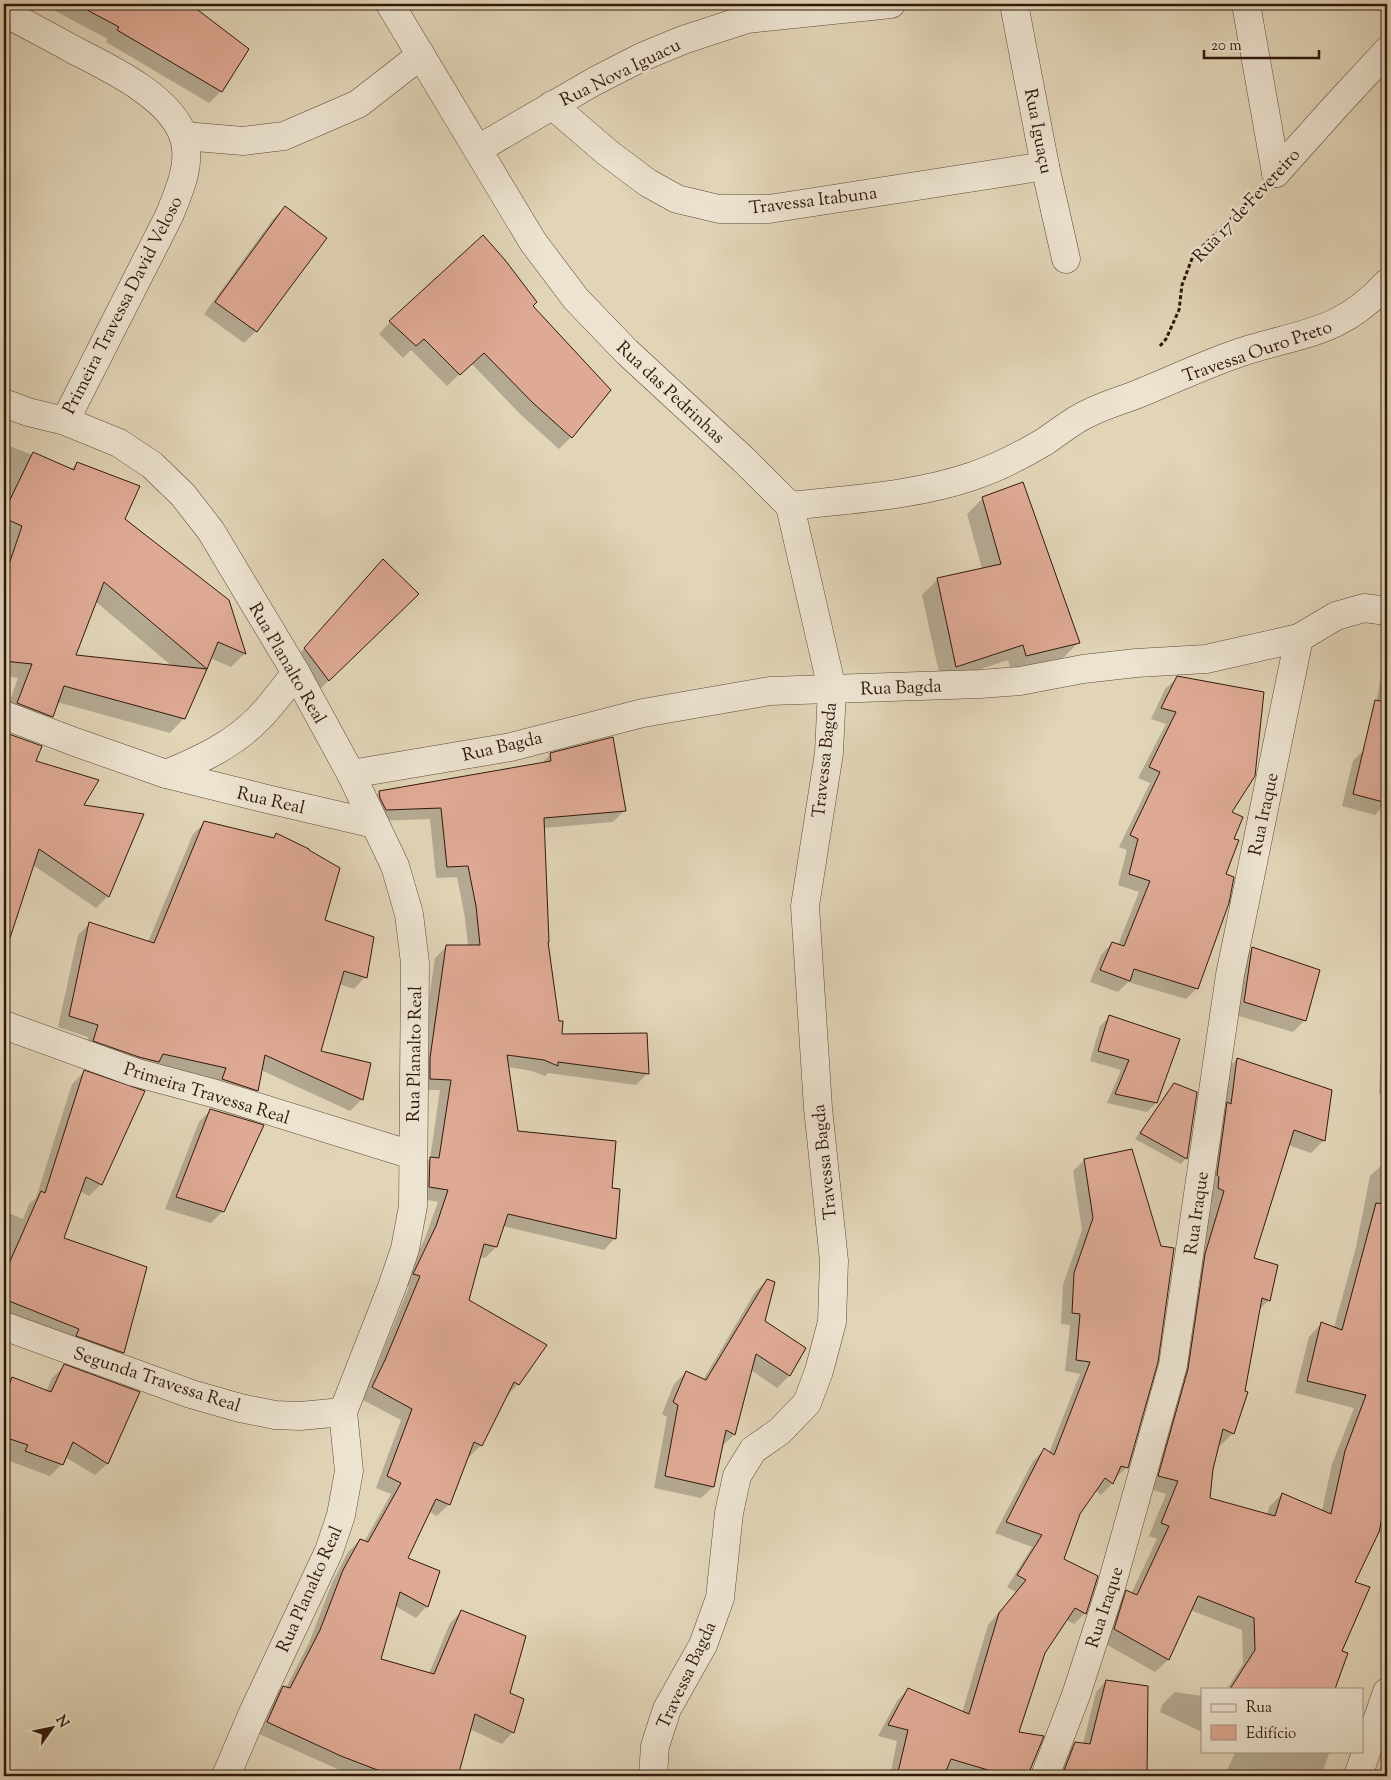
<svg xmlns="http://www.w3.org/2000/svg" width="1391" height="1780" font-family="'Sorts Mill Goudy',serif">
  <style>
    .shadow { fill: #0003; fill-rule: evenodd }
    .building { fill: #dfaa95; stroke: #31180c }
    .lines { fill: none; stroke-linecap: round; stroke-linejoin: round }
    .minor-casing { stroke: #5d4737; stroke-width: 29 }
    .path { stroke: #31180c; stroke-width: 3; stroke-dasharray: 4 2.5; stroke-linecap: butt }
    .minor { stroke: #ece3d0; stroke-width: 28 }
    .labels { text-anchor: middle; stroke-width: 5; stroke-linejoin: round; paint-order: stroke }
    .street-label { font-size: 18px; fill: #31180c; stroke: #ece3d0 }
  </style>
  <rect width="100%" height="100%" fill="#e1d4b7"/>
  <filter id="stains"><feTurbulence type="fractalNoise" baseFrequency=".004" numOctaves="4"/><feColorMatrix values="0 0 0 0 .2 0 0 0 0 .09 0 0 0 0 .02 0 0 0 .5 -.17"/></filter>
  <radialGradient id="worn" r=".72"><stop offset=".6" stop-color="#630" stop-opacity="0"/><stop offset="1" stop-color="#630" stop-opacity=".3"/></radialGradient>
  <g class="shadow">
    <polygon points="42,4 184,4 215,26 221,91 209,103 106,42 108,39"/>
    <polygon points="285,207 256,331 244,343 204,314 273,219"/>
    <polygon points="532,306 571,437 559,449 521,415 471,363 447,386 411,350 403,358 379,334 390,322"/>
    <path d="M4 444 71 470 77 463 124 519 245 653 231 667 210 658 184 718 170 733 57 702 52 716 37 731 4 718 18 678 4 676ZM95 601 173 667 74 656Z"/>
    <polygon points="983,498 1078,643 1062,659 1011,671 1008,660 941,682 922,595 937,580 982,569 967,514"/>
    <polygon points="383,560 417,594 317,692 293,661"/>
    <polygon points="1387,663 1387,747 1370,742 1382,668"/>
    <polygon points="1177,678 1230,812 1232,839 1197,988 1186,999 1128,982 1118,992 1090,982 1101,955 1112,943 1118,945 1139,892 1118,885 1127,850 1119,847 1150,783 1138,778 1166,724 1151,719 1165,689"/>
    <polygon points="6,734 83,806 143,815 108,896 96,908 33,865 4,955 4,737"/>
    <polygon points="1365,749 1387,755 1387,801 1375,815 1342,806 1353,761"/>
    <polygon points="551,754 624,811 613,822 543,828 548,941 560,1035 646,1034 647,1074 636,1085 548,1073 545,1076 532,1071 508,1067 517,1132 610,1189 615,1238 604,1250 503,1226 496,1247 485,1258 479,1257 467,1301 518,1384 507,1396 481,1445 469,1457 468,1456 449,1504 437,1516 428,1511 406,1559 427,1606 416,1618 395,1606 380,1660 429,1674 450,1623 461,1612 509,1694 513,1732 502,1744 470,1729 456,1776 353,1776 257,1733 272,1698 283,1687 286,1688 309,1643 332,1583 348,1552 360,1540 364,1542 391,1494 376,1488 401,1420 361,1399 374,1373 409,1287 403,1285 425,1238 438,1202 418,1198 419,1170 430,1159 440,1090 419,1090 419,1070 435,958 447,946 468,946 465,918 457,877 436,878 430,819 374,821 368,803 380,792 540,765"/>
    <polygon points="204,823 272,839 276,835 323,921 365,977 354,989 339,984 319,1052 369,1064 362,1099 350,1111 261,1070 256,1090 245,1101 211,1091 216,1079 83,1052 88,1037 58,1027 78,935 90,923 148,942 193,834"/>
    <polygon points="1252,949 1305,1020 1293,1032 1232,1014 1240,961"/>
    <polygon points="1387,998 1387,1095 1379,1094 1383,1002"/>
    <polygon points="1109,1017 1156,1103 1147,1112 1107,1103 1121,1070 1090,1061 1100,1026"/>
    <polygon points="1237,1059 1324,1140 1311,1153 1288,1145 1252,1258 1276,1266 1269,1300 1258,1311 1233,1433 1220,1446 1218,1444 1212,1469 1209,1499 1267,1515 1269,1507 1282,1494 1322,1511 1332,1464 1354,1408 1295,1393 1309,1337 1321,1324 1334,1328 1356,1247 1370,1176 1383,1164 1387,1165 1387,1490 1377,1532 1354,1583 1334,1689 1227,1689 1243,1664 1242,1630 1190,1610 1168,1660 1155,1672 1102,1642 1114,1604 1127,1591 1131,1594 1157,1539 1149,1536 1166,1494 1146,1488 1193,1267 1212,1204 1206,1201 1224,1072"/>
    <polygon points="84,1072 101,1184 89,1196 80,1191 62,1239 123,1353 112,1364 4,1316 4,1211 23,1219 29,1204 36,1198 72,1084"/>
    <polygon points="1174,1085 1186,1158 1181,1164 1135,1139 1169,1091"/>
    <polygon points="211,1110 223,1211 211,1223 165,1209 199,1122"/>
    <polygon points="1131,1150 1127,1467 1115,1478 1112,1484 1101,1495 1095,1490 1079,1514 1062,1559 1085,1613 1074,1624 1065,1619 1044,1653 1018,1733 1029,1770 1029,1776 960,1776 944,1771 942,1776 890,1776 897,1741 878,1736 897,1701 908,1689 962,1713 988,1625 1016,1592 1007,1587 1032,1547 995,1533 1033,1461 1044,1450 1049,1453 1080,1374 1065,1371 1070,1325 1061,1324 1063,1285 1082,1230 1073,1171 1084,1160"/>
    <polygon points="767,1280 763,1322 804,1348 789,1376 777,1388 751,1370 734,1435 722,1446 713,1487 701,1498 654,1488 667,1417 662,1414 674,1384 686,1372 703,1380 755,1292"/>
    <polygon points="64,1366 138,1393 107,1464 95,1475 65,1457 62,1464 50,1476 4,1459 4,1376 46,1392 52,1378"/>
    <polygon points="1106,1681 1146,1687 1146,1776 1056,1776 1065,1753 1075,1743 1083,1744 1096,1692"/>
    <polygon points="1175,1692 1202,1696 1202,1732 1160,1712 1162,1705"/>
    <polygon points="1236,1751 1330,1751 1321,1776 1224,1776"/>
  </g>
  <g class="building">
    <polygon points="76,4 190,4 249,49 222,92 117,30 119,27"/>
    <polygon points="285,206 327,238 257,332 215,302"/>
    <polygon points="483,235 505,260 537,302 533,306 611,390 572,438 533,403 484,353 460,375 424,339 416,346 389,321"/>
    <polygon points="33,452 74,470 77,462 140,486 125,519 229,600 246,654 218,642 207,669 104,582 76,655 207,669 185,719 64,686 53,717 17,703 32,664 4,661 4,579 22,526 4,518 4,512"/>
    <polygon points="1023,482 1080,643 1026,656 1023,645 956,667 937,578 1001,564 982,497"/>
    <polygon points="383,559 419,594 329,681 304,648"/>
    <polygon points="1177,676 1264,692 1255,776 1232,812 1243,817 1234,839 1239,840 1226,874 1234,877 1229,903 1198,989 1134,969 1130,981 1100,970 1112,942 1124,946 1150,881 1129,874 1138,839 1130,835 1160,772 1149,767 1176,712 1161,708"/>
    <polygon points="1375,700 1387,702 1387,803 1353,794"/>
    <polygon points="6,733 42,746 36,761 99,780 84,805 144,814 109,897 39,849 10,938 4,937 4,739"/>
    <polygon points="613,737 626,811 544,818 549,942 548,942 559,1021 563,1021 562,1034 647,1033 649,1074 558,1062 558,1066 544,1060 507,1055 518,1131 616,1141 612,1188 620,1189 616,1239 508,1214 497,1247 484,1244 469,1300 547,1345 519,1385 514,1382 482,1446 474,1442 450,1505 436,1499 408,1558 440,1571 428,1607 400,1592 381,1659 434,1674 461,1610 526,1636 510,1693 524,1699 514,1733 475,1714 458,1776 393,1776 341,1756 267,1722 283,1686 290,1688 320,1630 343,1570 360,1539 368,1542 401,1483 387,1476 412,1409 372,1387 385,1360 420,1276 413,1274 436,1226 448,1190 429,1187 430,1157 439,1158 451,1080 430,1079 430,1058 446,945 480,945 476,906 468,866 447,867 441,808 386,810 380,798 379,791 551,761 550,753"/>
    <polygon points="204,821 274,838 276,833 309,849 309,850 340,868 325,920 374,937 367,978 344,971 321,1051 371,1063 363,1100 265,1055 258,1091 222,1079 226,1068 163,1054 159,1062 139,1057 93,1041 98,1025 69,1016 89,922 154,943"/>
    <polygon points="1252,947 1320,970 1306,1021 1244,1002"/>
    <polygon points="1109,1015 1180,1039 1157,1103 1115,1094 1129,1060 1098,1051"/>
    <polygon points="1237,1058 1332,1090 1325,1141 1294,1130 1254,1258 1278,1265 1270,1301 1262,1298 1245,1391 1248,1392 1234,1434 1223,1429 1213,1469 1210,1498 1275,1516 1282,1493 1331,1514 1345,1451 1366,1395 1307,1381 1321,1322 1342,1330 1376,1203 1387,1204 1387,1495 1379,1532 1355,1582 1370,1587 1342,1651 1348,1653 1335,1689 1230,1689 1255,1650 1254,1618 1198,1596 1169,1660 1114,1629 1126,1590 1137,1595 1169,1526 1161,1523 1178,1481 1158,1476 1188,1369 1205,1254 1224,1191 1218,1188 1219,1177 1217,1175 1227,1102 1231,1104"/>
    <polygon points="84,1070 145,1091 102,1185 86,1177 64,1238 147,1267 124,1353 76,1336 79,1329 4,1299 4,1275 41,1191 45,1193"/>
    <polygon points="1174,1083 1197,1092 1187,1159 1140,1133"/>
    <polygon points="210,1109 264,1125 224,1212 176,1197"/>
    <polygon points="1132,1149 1161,1246 1174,1248 1158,1362 1128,1468 1121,1466 1113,1484 1105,1478 1080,1514 1064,1559 1098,1576 1086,1614 1075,1608 1045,1653 1019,1732 1044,1736 1030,1770 1030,1776 1008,1776 951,1759 944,1776 917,1776 898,1772 908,1730 888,1725 908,1688 969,1714 999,1613 1026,1580 1017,1575 1042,1535 1006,1522 1044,1448 1054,1455 1090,1362 1076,1360 1080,1314 1072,1313 1074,1273 1093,1218 1084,1159"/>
    <polygon points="767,1279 775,1282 765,1321 806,1348 790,1376 756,1354 735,1435 726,1430 714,1487 665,1476 678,1405 673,1402 686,1371 706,1380"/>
    <polygon points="64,1364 140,1392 108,1464 73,1442 63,1465 25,1451 28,1445 4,1437 4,1399 12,1377 51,1392"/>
    <polygon points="1106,1680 1148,1686 1147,1776 1062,1776 1075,1742 1090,1744"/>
  </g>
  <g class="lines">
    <defs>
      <g id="minor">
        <path d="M390 4 533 242 576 299 627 352 744 460 790 506C851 499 915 496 973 476 997 468 1022 455 1044 442 1059 432 1073 420 1089 413 1107 404 1127 399 1145 391 1180 377 1214 360 1251 349 1309 332 1343 331 1387 283"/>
        <polyline points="1014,4 1045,166 1066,259"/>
        <polyline points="1246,4 1276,173"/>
        <path d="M4 12C27 25 51 37 74 50 109 68 169 96 183 135 193 161 179 192 169 216L65 421 28 412 4 403"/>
        <polyline points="552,105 608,153 648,183 677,199 719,209 769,209 1045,166"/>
        <polyline points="184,136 243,141 284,136 358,104 421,55"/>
        <polyline points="478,149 595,81 642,57 683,40 747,19 891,4"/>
        <polyline points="1276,173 1336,106 1387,51"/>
        <polyline points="65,421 119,443 152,465 183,495 211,531 296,673 351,774 375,824 395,866 409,914 415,963 413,1206 405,1249 392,1287 343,1412 349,1471 341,1515 329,1551 252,1715 226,1776"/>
        <polyline points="4,715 75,742 166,774 267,799 375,824"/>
        <path d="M166 774C200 760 233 745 259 718 272 705 284 688 296 673"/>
        <polyline points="351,774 511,747 643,713 770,691 980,684 1020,681 1083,669 1136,663 1206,659 1299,638 1336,616 1364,608 1387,611"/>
        <polyline points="4,1025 134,1072 216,1094 412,1155"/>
        <polyline points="4,1326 191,1394 240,1408 275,1415 300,1416 343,1412"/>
        <polyline points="653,1776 655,1746 667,1709 703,1645 720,1598 729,1513 737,1476 753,1450 780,1431 807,1403 819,1371 832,1322 834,1261 818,1108 805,906 829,753 832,689 790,506"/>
        <polyline points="1045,1776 1076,1695 1111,1587 1173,1365 1230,975 1299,638"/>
        <polyline points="1358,1776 1387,1692"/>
      </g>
    </defs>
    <use href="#minor" class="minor-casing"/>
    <polyline class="path" points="1160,346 1166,339 1179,310 1182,285 1193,256 1253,197"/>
    <use href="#minor" class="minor"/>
  </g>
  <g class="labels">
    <g class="street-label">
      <text transform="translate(620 72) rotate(-26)" y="6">Rua Nova Iguacu</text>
      <text transform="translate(1039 131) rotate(79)" y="6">Rua Iguaçu</text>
      <text transform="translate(813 200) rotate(-7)" y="6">Travessa Itabuna</text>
      <text transform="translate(1246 205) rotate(-47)" y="6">Rua 17 de Fevereiro</text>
      <text transform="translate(122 305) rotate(-63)" y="6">Primeira Travessa David Veloso</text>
      <text transform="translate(1257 351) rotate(-19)" y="6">Travessa Ouro Preto</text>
      <text transform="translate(671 392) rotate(43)" y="6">Rua das Pedrinhas</text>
      <text transform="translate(288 663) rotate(60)" y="6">Rua Planalto Real</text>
      <text transform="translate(901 687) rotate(-2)" y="6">Rua Bagda</text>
      <text transform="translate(502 746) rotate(-13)" y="6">Rua Bagda</text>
      <text transform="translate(824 760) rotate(-84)" y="6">Travessa Bagda</text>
      <text transform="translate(271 800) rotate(13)" y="6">Rua Real</text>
      <text transform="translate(1263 814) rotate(-78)" y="6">Rua Iraque</text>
      <text transform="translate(414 1054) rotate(-89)" y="6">Rua Planalto Real</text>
      <text transform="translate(207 1093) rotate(17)" y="6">Primeira Travessa Real</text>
      <text transform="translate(824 1162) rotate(-96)" y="6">Travessa Bagda</text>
      <text transform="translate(1196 1213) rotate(-82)" y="6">Rua Iraque</text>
      <text transform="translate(157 1379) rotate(18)" y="6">Segunda Travessa Real</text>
      <text transform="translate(309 1589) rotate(-66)" y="6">Rua Planalto Real</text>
      <text transform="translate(1104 1607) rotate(-72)" y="6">Rua Iraque</text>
      <text transform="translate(686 1675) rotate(-65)" y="6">Travessa Bagda</text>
    </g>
  </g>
  <rect width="1391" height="1780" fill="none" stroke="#e1d4b7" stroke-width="20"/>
  <rect x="5" y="5" width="1381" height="1770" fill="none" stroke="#31180c" stroke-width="2.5"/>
  <rect x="10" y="10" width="1371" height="1760" fill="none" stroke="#31180c"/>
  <rect x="1201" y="1688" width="162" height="65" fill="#ece3d0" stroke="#a19282"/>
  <rect x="1211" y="1704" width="25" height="8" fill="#ece3d0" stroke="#a19282"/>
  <text x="1246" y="1712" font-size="15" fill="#31180c">Rua</text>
  <rect x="1211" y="1725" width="25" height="15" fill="#dfaa95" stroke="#a19282"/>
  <text x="1246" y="1738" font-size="15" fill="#31180c">Edifício</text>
  <g transform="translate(52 1728) rotate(57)" stroke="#ece3d0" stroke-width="4" paint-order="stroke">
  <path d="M0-4L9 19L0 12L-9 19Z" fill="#31180c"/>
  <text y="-8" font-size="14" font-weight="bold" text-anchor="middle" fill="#31180c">N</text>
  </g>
  <path d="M1204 50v8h115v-8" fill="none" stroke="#31180c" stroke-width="2.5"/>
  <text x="1211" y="50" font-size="15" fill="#31180c" stroke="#ece3d0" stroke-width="4" paint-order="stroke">20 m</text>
  <rect width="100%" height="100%" filter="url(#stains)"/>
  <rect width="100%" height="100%" fill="url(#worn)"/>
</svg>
